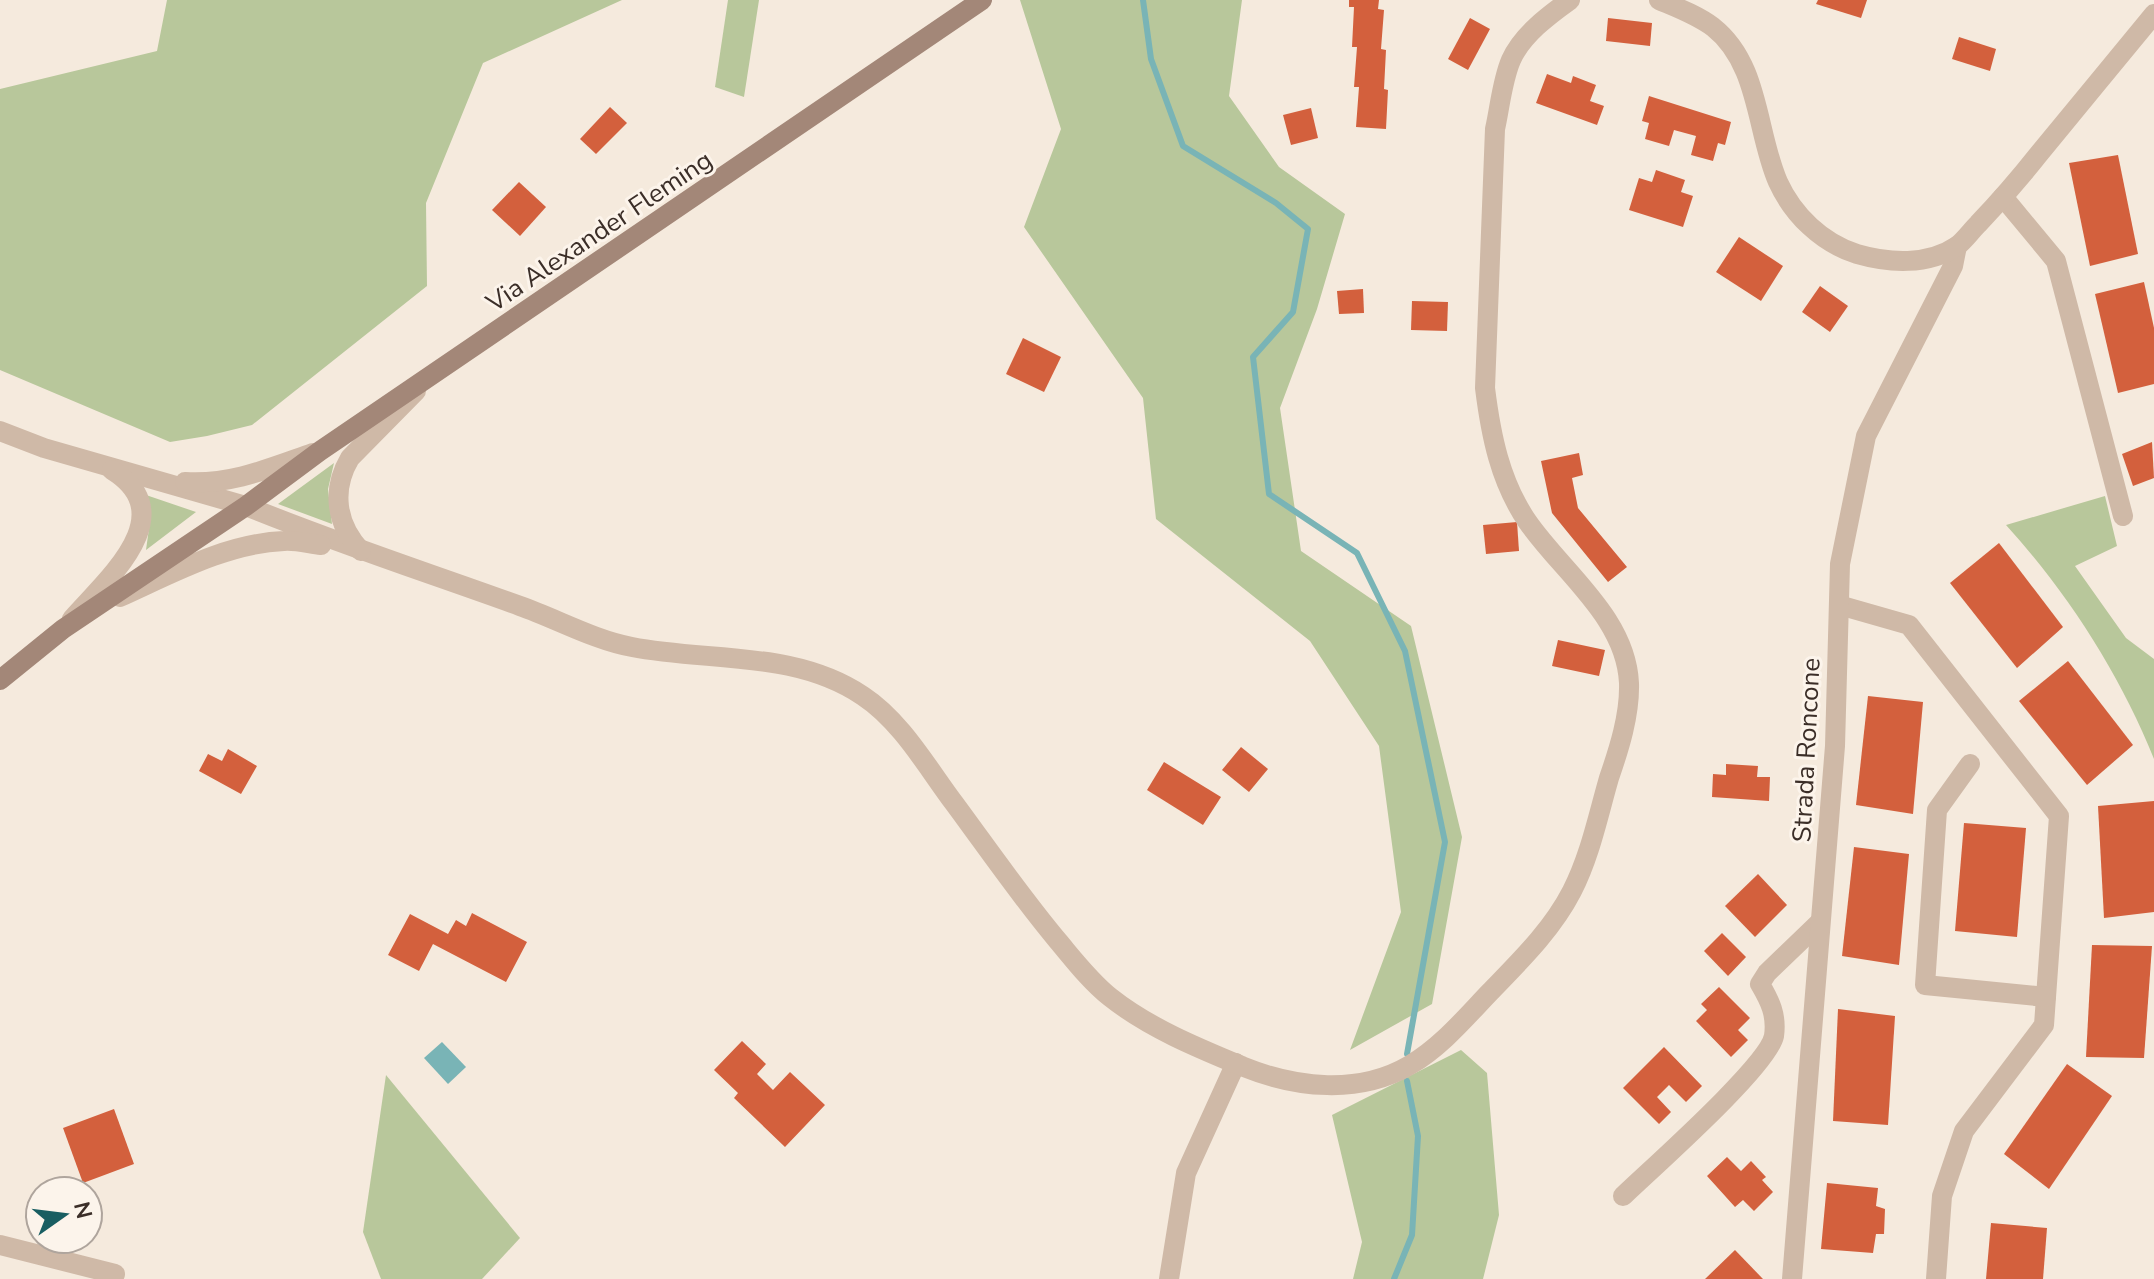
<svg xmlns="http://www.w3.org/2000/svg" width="2154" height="1279" font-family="'Nunito Sans',sans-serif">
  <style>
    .green { fill: #b8c79b }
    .water { fill: #79b4b6 }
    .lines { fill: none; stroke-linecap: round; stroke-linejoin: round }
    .stream { stroke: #79b4b6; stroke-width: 6 }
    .building { fill: #d3603d }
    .minor { stroke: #cfb9a7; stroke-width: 20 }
    .tertiary { stroke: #cfb9a7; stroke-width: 20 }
    .secondary { stroke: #a38778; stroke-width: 20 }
    .labels { text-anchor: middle; stroke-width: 6; stroke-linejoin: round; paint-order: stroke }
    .street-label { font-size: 26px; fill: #3b2e28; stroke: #fcf4eb }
  </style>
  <rect width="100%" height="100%" fill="#f5eadd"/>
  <g class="green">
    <polygon points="167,0 622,0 483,63 426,203 427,286 252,425 207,436 170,442 0,370 0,89 157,51"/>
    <polygon points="728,0 759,0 744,97 715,87"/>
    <polygon points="1020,0 1242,0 1229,96 1279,167 1345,214 1317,309 1280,408 1301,551 1411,626 1462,837 1432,1004 1350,1050 1401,912 1379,746 1310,641 1156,519 1143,398 1024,227 1061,129"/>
    <polygon points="334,463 328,489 332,524 278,504"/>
    <polygon points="146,495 196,512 146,550 150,521"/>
    <path d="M2105 496 2117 546 2075 566 2126 638 2154 659V759C2120 674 2067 592 2006 525Z"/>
    <polygon points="1461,1050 1487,1073 1499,1215 1483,1279 1353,1279 1362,1242 1332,1115"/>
    <polygon points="386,1075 520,1238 482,1279 381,1279 363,1232"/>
  </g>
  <polygon class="water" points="442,1042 466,1067 448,1084 424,1058"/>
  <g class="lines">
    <g class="stream">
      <polyline points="1143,0 1151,59 1183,146 1276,203 1308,229 1293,312 1253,357 1269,494 1357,553 1405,651 1445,842 1407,1054"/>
      <polyline points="1394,1279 1412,1235 1418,1136 1407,1081"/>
    </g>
  </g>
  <g class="building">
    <polygon points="1349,0 1379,0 1378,9 1384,10 1381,49 1386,50 1384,89 1388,90 1386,129 1356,127 1359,87 1354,87 1357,47 1352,47 1354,7 1349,7"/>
    <polygon points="1818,0 1867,0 1861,18 1816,4"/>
    <polygon points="1470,18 1490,29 1468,70 1448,59"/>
    <polygon points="1608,18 1652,23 1650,46 1606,41"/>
    <polygon points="1959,37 1996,49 1990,71 1952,59"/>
    <polygon points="1547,74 1571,83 1573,76 1596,85 1590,101 1604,106 1597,125 1536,103"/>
    <polygon points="1649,96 1731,122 1725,145 1718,143 1713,161 1691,155 1696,136 1674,130 1669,146 1645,139 1649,123 1642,121"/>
    <polygon points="610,107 627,123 596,154 580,139"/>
    <polygon points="1311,108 1318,138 1291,145 1283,115"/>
    <polygon points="2118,155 2138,254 2090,266 2069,163"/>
    <polygon points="1656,170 1685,180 1681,192 1693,196 1683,227 1629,210 1639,178 1652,182"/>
    <polygon points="519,182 546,207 520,236 492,210"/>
    <polygon points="1739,237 1783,266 1761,301 1716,272"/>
    <polygon points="2144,282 2154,328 2154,384 2118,393 2095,294"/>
    <polygon points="1820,286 1848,306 1830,332 1802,312"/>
    <polygon points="1363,289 1364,313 1339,314 1337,291"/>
    <polygon points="1412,301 1448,302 1447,331 1411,330"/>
    <polygon points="1023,338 1061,357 1044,392 1006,374"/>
    <polygon points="2152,442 2154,478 2133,486 2122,454"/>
    <polygon points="1579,453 1583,475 1572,478 1578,508 1627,567 1608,582 1552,513 1541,461"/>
    <polygon points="1517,522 1519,551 1486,554 1483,525"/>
    <polygon points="1999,543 2063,627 2017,668 1950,583"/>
    <polygon points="1558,640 1605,650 1599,676 1552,666"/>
    <polygon points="2068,661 2133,745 2087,785 2019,701"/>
    <polygon points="1868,696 1923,702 1913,814 1856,805"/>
    <polygon points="1241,747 1268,769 1249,792 1222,770"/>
    <polygon points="228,749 257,766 241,794 199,771 208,754 222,761"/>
    <polygon points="1164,762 1221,797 1203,825 1147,790"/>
    <polygon points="1726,764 1758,766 1757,777 1770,777 1769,801 1712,797 1713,774 1726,775"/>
    <polygon points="2154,801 2154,912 2104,918 2098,806"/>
    <polygon points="1964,823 2026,828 2017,937 1955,931"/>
    <polygon points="1854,847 1909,854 1899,965 1842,956"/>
    <polygon points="1758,874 1787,905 1755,937 1725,906"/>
    <polygon points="472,913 527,942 506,982 433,944 419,971 388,955 410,914 448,934 456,920 466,926"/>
    <polygon points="1722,933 1746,957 1728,976 1704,951"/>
    <polygon points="2092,945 2152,946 2144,1058 2086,1057"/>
    <polygon points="1719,987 1750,1018 1738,1030 1748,1040 1731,1057 1696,1021 1707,1010 1701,1004"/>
    <polygon points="1838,1009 1895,1016 1888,1125 1833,1121"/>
    <polygon points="742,1041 766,1064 757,1074 773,1090 790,1072 825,1105 785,1147 734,1098 738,1093 714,1070"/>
    <polygon points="1664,1047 1702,1086 1686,1102 1669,1085 1657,1097 1671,1112 1659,1124 1623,1088"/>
    <polygon points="2067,1064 2112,1096 2049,1189 2004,1154"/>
    <polygon points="114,1109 134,1164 83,1183 63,1128"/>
    <polygon points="1727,1157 1741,1171 1751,1161 1766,1177 1762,1180 1773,1192 1754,1211 1743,1200 1735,1207 1707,1176"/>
    <polygon points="1827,1183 1878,1188 1876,1206 1885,1209 1884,1234 1876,1234 1873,1253 1821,1249"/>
    <polygon points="1991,1223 2047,1228 2043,1279 1986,1279"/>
    <polygon points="1735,1250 1763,1279 1705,1279"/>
  </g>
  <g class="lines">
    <g class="minor">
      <polyline points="2003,197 2056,261 2123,516"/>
      <polyline points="0,431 44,448 246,506"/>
      <path d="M185 482C231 485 270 468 313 453"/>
      <polyline points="1839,605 1909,625 2059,816 2044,1025 1964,1131 1942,1196 1936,1279"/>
      <path d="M72 619C106 580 184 515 112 470"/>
      <polyline points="1970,764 1937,810 1925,985 2046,997"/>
      <path d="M1623 1196C1651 1169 1768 1066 1774 1036 1777 1015 1770 1001 1760 984L1767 973 1820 922"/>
      <polyline points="0,1245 115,1274 113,1279"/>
      <polyline points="1169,1279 1186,1173 1236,1063"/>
      <polyline points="1792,1279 1835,746 1840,564 1866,436 1953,266 1957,246"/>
    </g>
    <g class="tertiary">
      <path d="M1659 0C1678 8 1697 15 1713 27 1760 64 1756 132 1778 182 1793 215 1822 243 1857 254 1888 263 1928 266 1957 246 1964 241 1971 231 1978 224 1999 202 2019 179 2038 155 2077 108 2115 61 2154 14"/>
      <path d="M246 506C336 543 429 573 520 606 557 619 594 640 632 647 709 662 795 650 863 696 901 721 927 767 954 803 988 849 1021 897 1058 941 1074 960 1090 981 1110 997 1149 1028 1198 1048 1244 1067 1296 1088 1359 1095 1410 1065 1441 1047 1466 1017 1490 992 1520 961 1552 930 1572 891 1590 856 1598 816 1609 778 1619 749 1630 715 1629 683 1626 617 1562 572 1527 521 1500 481 1491 436 1485 388L1495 129C1500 107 1502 81 1511 60 1522 35 1549 15 1570 0"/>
      <path d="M361 551C336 524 331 490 350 458L416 391"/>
      <path d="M120 597C171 574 227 543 284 541 296 540 310 544 321 545"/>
    </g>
    <polyline class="secondary" points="0,680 63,629 246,506 320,451 982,0"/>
  </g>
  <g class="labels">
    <g class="street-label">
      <text transform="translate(599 231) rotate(-34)" y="9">Via Alexander Fleming</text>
      <text transform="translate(1806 750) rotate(-87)" y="9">Strada Roncone</text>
    </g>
  </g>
  <g transform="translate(64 1215) rotate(76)"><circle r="38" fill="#fcf4eb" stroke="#afa59d" stroke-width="2"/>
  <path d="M0-6L14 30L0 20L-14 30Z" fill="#195e62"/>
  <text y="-12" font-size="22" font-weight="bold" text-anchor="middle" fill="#3b2e28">N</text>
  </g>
</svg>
